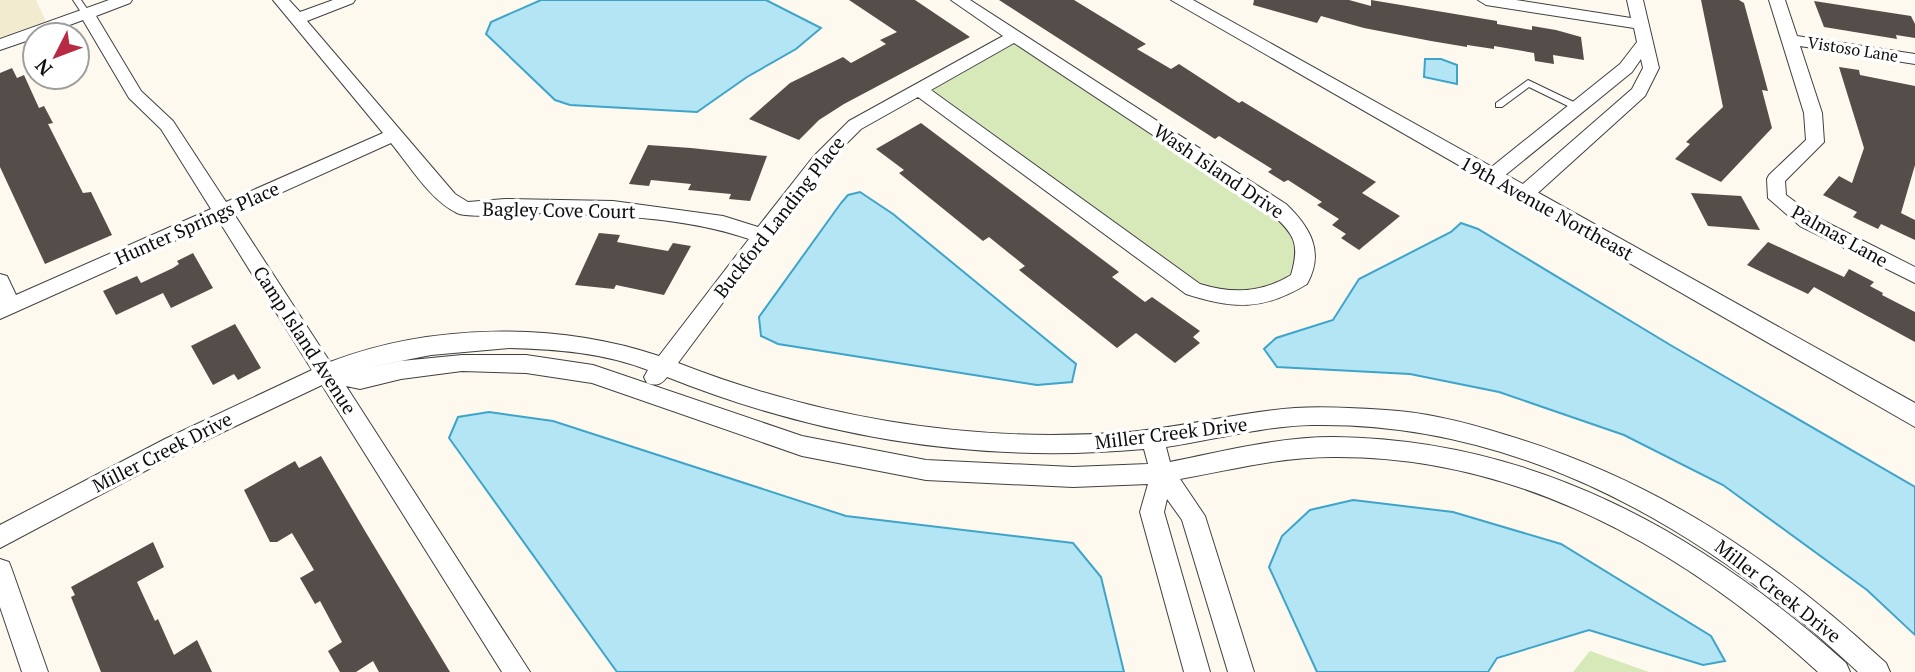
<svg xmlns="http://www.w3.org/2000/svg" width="1915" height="672" font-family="'PT Serif',serif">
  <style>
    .farmland { fill: #f3ebcf }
    .green { fill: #d7e8b9 }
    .water { fill: #b4e5f4; stroke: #3ea4c9; stroke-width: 2 }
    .building { fill: #554d4a }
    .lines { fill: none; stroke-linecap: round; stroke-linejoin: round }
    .service-casing { stroke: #404040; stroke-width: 2 }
    .minor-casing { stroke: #404040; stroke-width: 2 }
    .tertiary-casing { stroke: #404040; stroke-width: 2 }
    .service { fill: #fff; fill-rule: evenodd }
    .minor { fill: #fff; fill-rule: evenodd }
    .tertiary { fill: #fff; fill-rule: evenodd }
    .labels { text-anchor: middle; stroke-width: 7; stroke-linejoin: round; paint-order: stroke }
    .far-street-label { font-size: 16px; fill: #0d0d0d; stroke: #fff }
    .street-label { font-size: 19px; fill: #0d0d0d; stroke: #fff }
  </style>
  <rect width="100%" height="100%" fill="#fef9ee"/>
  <polygon class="farmland" points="0,0 36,0 46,21 0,38"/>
  <g class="green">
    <path d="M1014 44 1271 214C1294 235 1298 244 1290 274 1258 295 1234 294 1199 282L933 90Z"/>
    <polygon points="1590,651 1649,672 1573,672"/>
  </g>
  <g class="water">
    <polygon points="541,0 766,0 821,28 796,49 747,77 697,112 570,105 555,100 486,34 491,22"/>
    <polygon points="1425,59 1441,59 1457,65 1457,84 1424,77"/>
    <polygon points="860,192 893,214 1076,364 1072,382 1037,385 778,344 761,336 759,317 841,203 848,195"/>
    <polygon points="1461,223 1478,229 1672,346 1915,487 1915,635 1867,590 1723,485 1624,435 1499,392 1410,374 1277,367 1264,349 1276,338 1333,320 1359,279 1451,232"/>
    <polygon points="489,412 553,421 846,516 1073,543 1101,577 1124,672 617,672 449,438 458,417"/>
    <polygon points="1353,500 1453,512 1561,544 1711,636 1725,661 1703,665 1589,630 1497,658 1488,672 1317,672 1269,567 1282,536 1310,510"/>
  </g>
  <g class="building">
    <polygon points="849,0 915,0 970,37 844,104 819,120 799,140 749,119 790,83 843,57 851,63 886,44 880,40 897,32"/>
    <polygon points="999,0 1074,0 1146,44 1137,49 1171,69 1179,64 1239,103 1242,101 1376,182 1362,193 1400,216 1359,250 1341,238 1346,234 1332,225 1339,219 1317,205 1322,202 1288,180 1284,182 1268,172 1272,169 1219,136 1215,139"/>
    <polygon points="1254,0 1349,0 1371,6 1371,0 1497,21 1497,24 1532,30 1532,26 1556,30 1581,37 1584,60 1553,55 1554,64 1535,61 1534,53 1494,46 1494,49 1467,45 1467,47 1431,41 1364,28 1321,16 1317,23 1253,5"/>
    <polygon points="1701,0 1739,0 1744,3 1768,91 1762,90 1772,128 1721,182 1675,159 1690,144 1686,142 1723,107"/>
    <polygon points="1814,1 1911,16 1915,24 1915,38 1896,35 1897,39 1824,27"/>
    <polygon points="1839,67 1859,70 1860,75 1915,86 1915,165 1901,213 1915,220 1915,240 1881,224 1878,229 1853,217 1857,212 1823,195 1839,176 1852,183 1864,148"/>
    <polygon points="12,68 17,78 24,75 39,108 44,106 53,123 48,124 83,193 91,192 112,235 45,264 0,167 0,73"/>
    <polygon points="921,123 1119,272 1112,277 1145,302 1152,297 1200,331 1193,337 1200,343 1175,363 1136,333 1117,348 1019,270 1025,266 989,237 983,241 957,220 899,173 904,170 876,149"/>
    <polygon points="648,145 691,148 767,156 750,201 729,199 731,194 688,190 691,184 651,180 649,186 629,184"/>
    <polygon points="1691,193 1741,196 1760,230 1708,226"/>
    <polygon points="599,233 620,235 617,242 668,251 673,243 691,246 664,295 616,285 614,289 575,285"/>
    <polygon points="1768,242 1844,277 1849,269 1874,282 1870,286 1883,293 1882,295 1915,312 1915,342 1814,287 1808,294 1747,265"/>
    <polygon points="193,253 213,288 171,308 163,293 116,315 103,291 137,276 141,283 173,268 179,264 177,261"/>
    <polygon points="235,324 261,368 238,380 234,374 213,385 191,346"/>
    <polygon points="321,456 365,531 450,672 379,672 373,661 356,672 340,672 328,651 342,642 320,601 315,604 300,578 314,570 292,533 277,542 270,542 244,490 295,461 299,468"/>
    <polygon points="153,542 164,567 137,582 155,621 158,619 174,655 197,640 212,672 101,672 71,597 75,595 71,587"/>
  </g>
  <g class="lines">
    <defs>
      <g id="service">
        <polygon points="73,0 81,0 90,13 89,15 83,15"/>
        <polygon points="1528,80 1580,105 1581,107 1577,110 1574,109 1529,87 1502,107 1496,107 1496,103"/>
      </g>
      <g id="minor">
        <path d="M109 0H132L130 3 96 16 141 91 173 121 226 202 383 133 273 0H289L300 12 333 0H355L353 3 307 21 455 194 468 202 505 199 613 201 723 216 758 227 813 157 849 121 1003 36 951 0H970L1286 204C1310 227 1325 252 1307 284 1263 311 1233 309 1186 294L918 97 861 129 825 165 678 363C822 419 974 444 1129 432 1185 427 1239 412 1295 408 1325 406 1356 408 1386 410 1426 412 1468 423 1506 435 1656 480 1772 558 1886 663L1890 672H1858C1710 532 1522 421 1312 425 1263 426 1214 440 1166 447L1170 462C1224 451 1278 437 1333 437 1534 439 1700 532 1846 663L1850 672H1818C1684 549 1518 455 1332 457 1280 457 1230 470 1180 479L1205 516 1254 672H1228L1182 520 1167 499 1164 512 1210 672H1184L1140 512 1148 484 1073 487 926 480 802 456 592 383 526 373 462 371 401 379 360 389 346 386 530 672H502L322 385 181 452 0 548V525L165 439 312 370 219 221 0 319V274L7 276 16 295 211 209 161 129 129 98 83 20 43 35H35V38L0 50V39ZM1014 43 1272 214C1295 235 1300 244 1291 275 1261 293 1233 294 1200 284L931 90ZM391 143C410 166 430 200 457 213 469 219 520 213 537 213 607 215 682 216 749 239L659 356C557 322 431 323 330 362L234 214ZM509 348C556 349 604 353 648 370L644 377 647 383C657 386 661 385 667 377 820 438 979 464 1144 449L1148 464 1073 467 926 460 802 436 593 365 526 355H462L401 361 355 370 431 355Z"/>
        <polygon points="1478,0 1516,0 1631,18 1627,0 1643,0 1659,68 1645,96 1530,200 1516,200 1514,195 1516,190 1632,89 1643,68 1641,59 1632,72 1498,181 1484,181 1482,177 1484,173 1620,64 1637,42 1634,28 1486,5"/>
        <polygon points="1769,0 1785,0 1797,36 1915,54 1915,64 1800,46 1822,113 1824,142 1785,181 1786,195 1814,216 1915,267 1915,283 1800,226 1768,198 1767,179 1769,175 1806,140 1804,113"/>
        <polygon points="0,559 9,562 12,570 48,672 22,672 0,607"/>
      </g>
      <polygon id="tertiary" points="1171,0 1193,0 1915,403 1915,427"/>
    </defs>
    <use href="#service" class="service-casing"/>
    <use href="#minor" class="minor-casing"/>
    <use href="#tertiary" class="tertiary-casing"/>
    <use href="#service" class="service"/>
    <use href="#minor" class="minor"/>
    <use href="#tertiary" class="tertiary"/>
  </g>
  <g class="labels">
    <g class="far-street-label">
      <text transform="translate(1853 49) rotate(9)" y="6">Vistoso Lane</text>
    </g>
    <g class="street-label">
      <text transform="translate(1219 171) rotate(34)" y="7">Wash Island Drive</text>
      <text transform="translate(1547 208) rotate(29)" y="7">19th Avenue Northeast</text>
      <text transform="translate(559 210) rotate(1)" y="7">Bagley Cove Court</text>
      <text transform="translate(779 217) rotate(-52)" y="7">Buckford Landing Place</text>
      <text transform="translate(197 223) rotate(-24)" y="7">Hunter Springs Place</text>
      <text transform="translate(1840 236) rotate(29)" y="7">Palmas Lane</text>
      <text transform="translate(305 340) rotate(57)" y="7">Camp Island Avenue</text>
      <text transform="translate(1171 433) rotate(-7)" y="7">Miller Creek Drive</text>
      <text transform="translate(162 452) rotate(-27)" y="7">Miller Creek Drive</text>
      <text transform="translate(1778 591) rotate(38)" y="7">Miller Creek Drive</text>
    </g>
  </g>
  <g transform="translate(56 56) rotate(228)"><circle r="33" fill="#ffffff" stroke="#9e9e9e" stroke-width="2"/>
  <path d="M0-5L12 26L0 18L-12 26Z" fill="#b82a44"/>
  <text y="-10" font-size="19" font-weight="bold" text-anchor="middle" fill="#0d0d0d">N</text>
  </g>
</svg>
